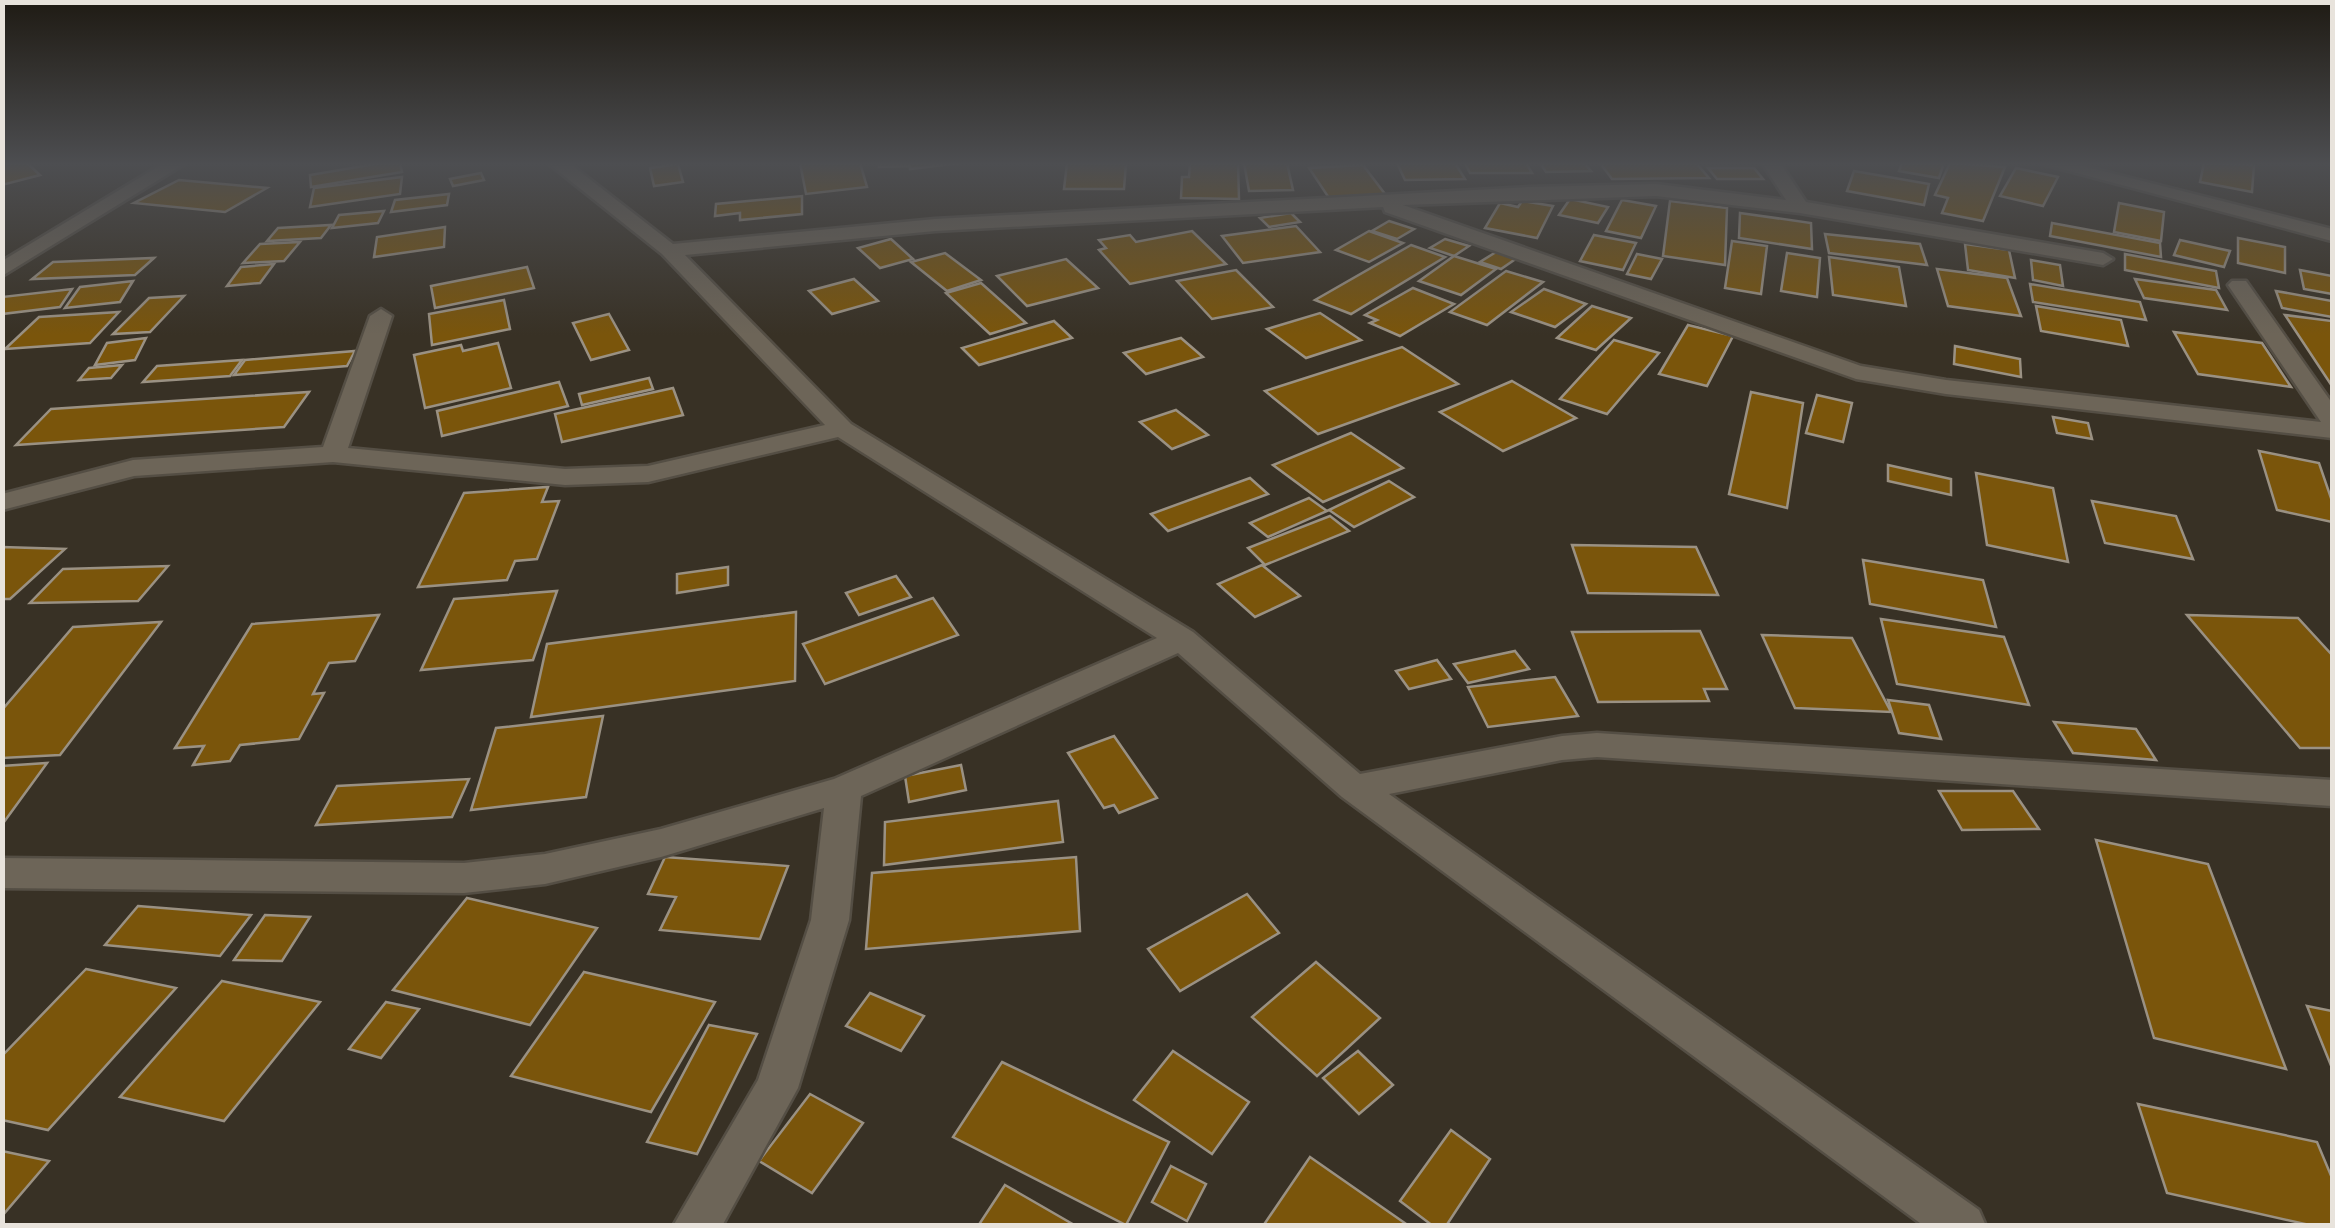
<svg xmlns="http://www.w3.org/2000/svg" width="2335" height="1228" font-family="'Open Sans',sans-serif">
  <style>
    .building { fill: #7a550b; stroke: #9a9183; stroke-width: 2.5 }
    .lines { fill: none; stroke-linecap: round; stroke-linejoin: round }
    .minor-casing { stroke: #544e44; stroke-width: 5 }
    .minor { fill: #6d6558; fill-rule: evenodd }
  </style>
  <rect width="100%" height="100%" fill="#383125"/>
  <g class="building">
    <polygon points="2,163 27,163 40,175 2,185"/>
    <polygon points="381,163 400,163 402,172 311,187 310,175"/>
    <polygon points="800,163 860,163 867,187 806,194"/>
    <polygon points="880,163 960,163 910,169 910,166 879,167"/>
    <polygon points="1067,163 1126,163 1124,189 1064,189"/>
    <polygon points="1190,163 1238,163 1239,199 1181,198 1182,177 1189,177"/>
    <polygon points="1244,163 1287,163 1293,190 1249,191"/>
    <polygon points="1397,163 1455,163 1465,179 1405,180"/>
    <polygon points="1465,163 1526,163 1532,173 1470,173"/>
    <polygon points="1540,163 1584,163 1591,171 1546,172"/>
    <polygon points="1600,163 1696,163 1709,178 1612,179"/>
    <polygon points="1902,163 1944,163 1939,178 1899,171"/>
    <polygon points="1950,163 2005,167 1983,221 1942,213 1948,198 1935,195"/>
    <polygon points="2204,163 2254,165 2252,192 2200,182"/>
    <polygon points="678,164 683,182 654,186 650,168"/>
    <polygon points="1363,165 1385,194 1329,198 1309,168"/>
    <polygon points="1708,168 1754,168 1763,179 1717,179"/>
    <polygon points="2016,168 2058,177 2043,206 2000,196"/>
    <polygon points="1854,171 1929,184 1924,205 1847,191"/>
    <polygon points="481,173 484,180 453,186 450,179"/>
    <polygon points="402,177 400,194 310,207 314,188"/>
    <polygon points="179,180 267,188 225,212 134,203"/>
    <polygon points="449,194 447,205 391,212 395,200"/>
    <polygon points="802,196 802,214 740,220 740,213 715,216 716,204"/>
    <polygon points="1570,199 1608,207 1598,223 1559,215"/>
    <polygon points="1622,200 1656,206 1641,238 1606,231"/>
    <polygon points="1522,201 1553,206 1537,238 1485,228 1500,203 1518,207"/>
    <polygon points="1670,201 1727,208 1725,265 1663,256"/>
    <polygon points="2119,203 2164,212 2161,241 2114,232"/>
    <polygon points="384,211 378,223 332,228 339,215"/>
    <polygon points="1291,213 1300,222 1269,227 1260,218"/>
    <polygon points="1740,213 1811,223 1812,249 1739,238"/>
    <polygon points="1389,221 1414,229 1397,239 1372,231"/>
    <polygon points="2052,223 2160,243 2161,257 2050,236"/>
    <polygon points="331,225 321,238 267,241 278,228"/>
    <polygon points="1296,226 1320,252 1243,263 1222,236"/>
    <polygon points="445,227 444,247 374,257 377,237"/>
    <polygon points="1192,231 1226,264 1130,284 1099,250 1106,248 1099,240 1130,235 1136,242"/>
    <polygon points="1369,231 1403,243 1369,262 1336,250"/>
    <polygon points="1825,234 1920,244 1927,265 1829,253"/>
    <polygon points="1594,235 1636,243 1623,270 1580,261"/>
    <polygon points="2238,238 2285,247 2285,273 2238,263"/>
    <polygon points="891,239 913,259 880,268 858,248"/>
    <polygon points="1445,239 1469,246 1454,256 1430,248"/>
    <polygon points="2180,240 2230,251 2224,267 2174,255"/>
    <polygon points="1732,241 1767,246 1761,294 1725,288"/>
    <polygon points="300,242 284,261 243,263 260,244"/>
    <polygon points="1965,244 2009,250 2015,278 1968,270"/>
    <polygon points="1411,245 1445,257 1351,314 1315,300"/>
    <polygon points="1496,252 1517,258 1501,269 1480,262"/>
    <polygon points="945,253 981,280 947,291 911,262"/>
    <polygon points="1787,253 1820,258 1817,297 1781,291"/>
    <polygon points="1637,254 1662,259 1651,279 1627,274"/>
    <polygon points="2125,254 2216,271 2219,288 2125,270"/>
    <polygon points="1454,256 1496,269 1461,295 1419,281"/>
    <polygon points="1829,257 1899,267 1906,306 1833,295"/>
    <polygon points="154,258 135,275 32,279 53,262"/>
    <polygon points="1066,259 1098,288 1027,306 997,276"/>
    <polygon points="2031,260 2060,265 2063,286 2033,280"/>
    <polygon points="274,264 260,283 227,286 241,267"/>
    <polygon points="527,267 534,288 435,308 431,286"/>
    <polygon points="1937,269 2007,278 2021,316 1948,306"/>
    <polygon points="1236,270 1273,307 1212,319 1177,281"/>
    <polygon points="2300,270 2332,276 2332,294 2304,289"/>
    <polygon points="1506,271 1543,282 1487,325 1450,312"/>
    <polygon points="854,279 878,301 832,314 809,291"/>
    <polygon points="2135,279 2216,290 2227,310 2144,298"/>
    <polygon points="133,281 120,302 65,308 80,287"/>
    <polygon points="981,283 1026,323 990,334 946,293"/>
    <polygon points="2030,284 2140,302 2146,320 2033,302"/>
    <polygon points="1413,288 1454,304 1400,336 1370,323 1377,320 1365,315"/>
    <polygon points="72,289 60,307 2,314 2,297"/>
    <polygon points="1544,289 1586,304 1555,327 1511,312"/>
    <polygon points="2276,291 2332,301 2332,317 2282,308"/>
    <polygon points="184,296 150,332 113,334 149,298"/>
    <polygon points="504,300 510,329 432,345 429,314"/>
    <polygon points="1592,306 1631,318 1596,350 1557,338"/>
    <polygon points="2036,306 2121,320 2128,346 2041,331"/>
    <polygon points="119,312 90,343 5,349 39,317"/>
    <polygon points="1320,313 1361,340 1306,358 1267,329"/>
    <polygon points="609,314 629,350 591,360 573,323"/>
    <polygon points="2285,315 2332,321 2332,386"/>
    <polygon points="1054,321 1072,338 979,365 962,348"/>
    <polygon points="1688,325 1733,336 1707,386 1659,374"/>
    <polygon points="2174,332 2262,343 2291,387 2198,374"/>
    <polygon points="146,338 135,360 95,365 107,343"/>
    <polygon points="1181,338 1203,357 1146,374 1124,353"/>
    <polygon points="1614,340 1659,353 1607,414 1560,399"/>
    <polygon points="498,343 511,388 425,408 414,355 461,345 463,351"/>
    <polygon points="1955,346 2020,359 2021,377 1954,364"/>
    <polygon points="1402,347 1458,384 1318,434 1265,391"/>
    <polygon points="355,351 347,366 234,375 245,360"/>
    <polygon points="242,360 230,376 143,382 157,366"/>
    <polygon points="122,365 111,378 79,380 89,368"/>
    <polygon points="649,378 653,389 582,405 579,394"/>
    <polygon points="1512,381 1576,418 1503,451 1440,412"/>
    <polygon points="559,382 568,406 442,436 437,411"/>
    <polygon points="673,388 683,415 562,442 555,414"/>
    <polygon points="309,392 284,427 16,445 51,409"/>
    <polygon points="1751,392 1803,403 1787,508 1729,494"/>
    <polygon points="1817,395 1852,403 1843,442 1806,433"/>
    <polygon points="1176,410 1208,435 1172,449 1140,422"/>
    <polygon points="2053,417 2088,423 2092,439 2057,433"/>
    <polygon points="1351,433 1403,468 1323,502 1273,465"/>
    <polygon points="2259,451 2319,463 2332,501 2332,522 2277,510"/>
    <polygon points="1888,465 1951,479 1951,495 1888,481"/>
    <polygon points="1976,473 2053,488 2068,562 1987,545"/>
    <polygon points="1250,478 1268,494 1168,531 1151,514"/>
    <polygon points="1389,481 1414,497 1354,527 1329,510"/>
    <polygon points="548,487 542,502 559,501 537,559 515,561 507,580 418,587 464,493"/>
    <polygon points="1309,498 1327,511 1268,537 1250,523"/>
    <polygon points="2092,501 2176,516 2193,559 2105,543"/>
    <polygon points="1330,516 1349,531 1265,565 1248,548"/>
    <polygon points="1572,545 1696,547 1718,595 1588,593"/>
    <polygon points="2,547 65,549 10,599 2,599"/>
    <polygon points="1863,560 1983,580 1996,627 1870,604"/>
    <polygon points="1262,565 1300,596 1255,617 1218,584"/>
    <polygon points="168,566 138,601 30,603 63,569"/>
    <polygon points="728,567 728,585 677,593 677,574"/>
    <polygon points="896,576 911,597 859,615 846,593"/>
    <polygon points="557,591 533,660 421,670 454,599"/>
    <polygon points="933,598 958,635 825,684 803,644"/>
    <polygon points="796,612 795,681 531,717 547,644"/>
    <polygon points="379,615 355,661 329,663 313,694 324,693 299,739 240,745 230,761 193,765 204,746 175,748 252,624"/>
    <polygon points="2187,615 2298,618 2332,655 2332,748 2300,748"/>
    <polygon points="1881,619 2004,637 2029,705 1897,684"/>
    <polygon points="161,622 60,755 2,758 2,710 73,627"/>
    <polygon points="1700,631 1727,689 1704,689 1709,701 1598,702 1572,632"/>
    <polygon points="1762,635 1852,638 1891,712 1795,708"/>
    <polygon points="1515,651 1529,669 1468,683 1454,664"/>
    <polygon points="1437,660 1451,679 1409,689 1396,671"/>
    <polygon points="1555,677 1578,716 1488,727 1468,687"/>
    <polygon points="1888,700 1929,705 1941,739 1899,733"/>
    <polygon points="603,716 586,797 471,810 496,728"/>
    <polygon points="2054,722 2136,729 2156,760 2073,753"/>
    <polygon points="1114,736 1157,798 1119,813 1114,805 1104,808 1068,753"/>
    <polygon points="47,763 4,822 2,822 2,766"/>
    <polygon points="961,765 966,790 909,802 905,776"/>
    <polygon points="469,779 452,817 316,825 337,786"/>
    <polygon points="1939,791 2013,791 2039,829 1962,830"/>
    <polygon points="1058,801 1063,842 884,865 885,822"/>
    <polygon points="2096,840 2208,864 2286,1069 2154,1038"/>
    <polygon points="665,857 788,866 760,939 660,930 676,897 648,894"/>
    <polygon points="1076,857 1080,931 866,949 872,873"/>
    <polygon points="1247,894 1279,933 1180,991 1148,949"/>
    <polygon points="467,898 597,928 530,1025 393,990"/>
    <polygon points="138,906 251,915 220,956 105,945"/>
    <polygon points="265,915 310,917 282,961 234,960"/>
    <polygon points="1316,962 1380,1018 1317,1076 1252,1017"/>
    <polygon points="86,969 176,988 48,1130 2,1120 2,1056"/>
    <polygon points="584,972 715,1002 651,1112 511,1076"/>
    <polygon points="222,981 320,1002 224,1121 120,1097"/>
    <polygon points="870,993 924,1016 901,1051 846,1026"/>
    <polygon points="386,1002 419,1009 381,1058 349,1049"/>
    <polygon points="2307,1006 2332,1011 2332,1068"/>
    <polygon points="709,1025 757,1034 697,1154 647,1142"/>
    <polygon points="1173,1051 1249,1102 1212,1154 1134,1100"/>
    <polygon points="1358,1051 1393,1085 1359,1114 1323,1078"/>
    <polygon points="1002,1062 1169,1142 1126,1225 953,1137"/>
    <polygon points="810,1094 863,1123 812,1193 759,1161"/>
    <polygon points="2138,1104 2317,1142 2332,1178 2332,1226 2314,1226 2167,1193"/>
    <polygon points="1451,1130 1490,1159 1446,1226 1433,1226 1400,1201"/>
    <polygon points="2,1151 49,1161 2,1216"/>
    <polygon points="1310,1157 1409,1226 1263,1226"/>
    <polygon points="1171,1166 1206,1184 1187,1221 1152,1202"/>
    <polygon points="1005,1185 1076,1226 978,1226"/>
  </g>
  <g class="lines">
    <defs>
      <g id="minor">
        <polygon points="164,163 186,163 2,276 2,261"/>
        <polygon points="548,163 569,163 673,244 935,219 1529,187 1656,184 1786,200 1762,163 1780,163 1806,202 2103,253 2113,259 2103,265 1800,213 1656,196 1403,205 1861,366 1946,380 2321,422 2228,285 2232,281 2246,281 2332,403 2332,438 1946,394 1856,379 1385,212 1383,207 935,231 685,255 851,424 1193,632 1360,774 1562,736 1597,733 2332,780 2332,806 1597,757 1562,760 1389,794 1979,1210 1986,1226 1924,1226 1342,797 1178,653 861,796 849,920 798,1088 722,1226 673,1226 758,1080 811,920 824,808 661,857 545,884 464,893 2,888 2,858 464,863 545,854 661,829 834,779 1157,638 838,437 648,482 565,485 333,462 134,476 2,510 2,494 133,460 323,447 370,316 381,309 392,316 348,448 565,469 648,466 825,425 662,254"/>
        <polygon points="2039,163 2071,163 2332,229 2332,241"/>
      </g>
    </defs>
    <use href="#minor" class="minor-casing"/>
    <use href="#minor" class="minor"/>
  </g>
  <linearGradient id="sky" x2="0" y2="1"><stop stop-color="#1f1b14"/><stop offset="0.49" stop-color="#4d4e51"/><stop offset="1" stop-color="#4d4e51" stop-opacity="0"/></linearGradient>
  <rect width="2335" height="335" fill="url(#sky)"/>
  <rect width="2335" height="1228" fill="none" stroke="#e8e3dc" stroke-width="10"/>
</svg>
